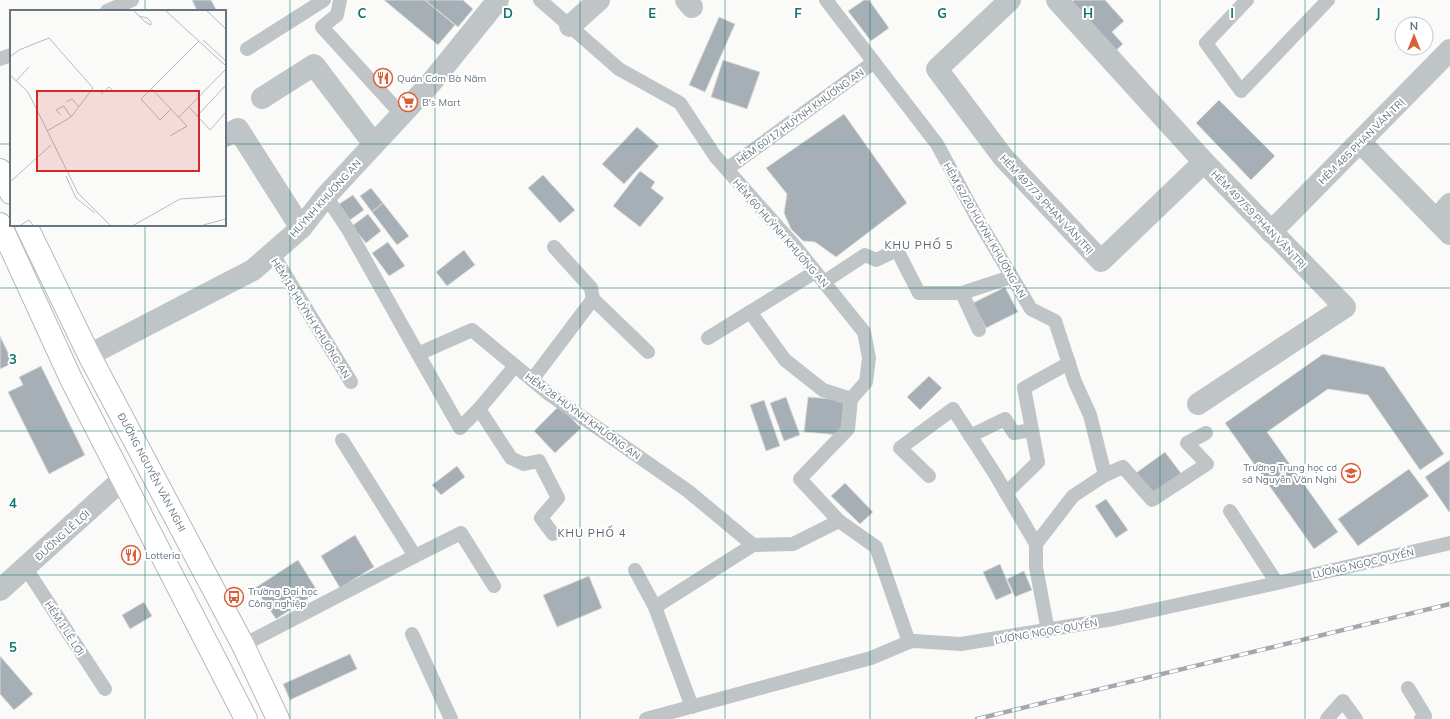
<svg xmlns="http://www.w3.org/2000/svg" width="1450" height="719" font-family="Mulish,sans-serif">
  <style>
    .building { fill: #a6afb5; stroke: #dcdcda }
    .lines { fill: none; stroke-linecap: round; stroke-linejoin: round }
    .secondary-casing { stroke: #b4b9be; stroke-width: 24 }
    .lane { stroke: #bfc4c7; stroke-width: 14 }
    .street { stroke: #bfc4c7; stroke-width: 22 }
    .secondary { stroke: #fff; stroke-width: 22 }
    .rail-casing { stroke: #a1a8ae; stroke-width: 4.5 }
    .rail { stroke: #fff; stroke-width: 3; stroke-dasharray: 9; stroke-linecap: butt }
    .grid { fill: none; stroke: #0f766e; stroke-width: 1; stroke-opacity: 0.55 }
    .labels { text-anchor: middle; stroke-width: 4; stroke-linejoin: round; paint-order: stroke }
    .poi-label { font-size: 10px; fill: #667581; stroke: #fff; text-anchor: start }
    .street-label { font-size: 10px; fill: #667581; stroke: #fff }
    .neighbourhood-label { font-size: 11px; letter-spacing: 1px; fill: #58636c; stroke: #fff }
    .inset-road { fill: none; stroke: #b6bdc1; stroke-width: 1 }
    .view { fill: #d62828; fill-opacity: 0.15; stroke: #d62828; stroke-width: 2 }
    .inset-edge { fill: none; stroke: #667581; stroke-width: 2 }
    .grid-label { font-size: 13px; text-anchor: middle; font-weight: bold; fill: #0f766e; stroke: #fff; stroke-width: 4; stroke-linejoin: round; paint-order: stroke }
  </style>
  <rect width="100%" height="100%" fill="#fafaf8"/>
  <g class="building">
    <polygon points="192,0 211,0 217,11 197,11"/>
    <polygon points="384,0 425,0 455,25 438,45"/>
    <polygon points="425,0 463,0 473,9 458,27"/>
    <polygon points="864,0 869,0 889,28 871,41 848,11"/>
    <polygon points="1074,0 1105,0 1124,21 1112,32 1123,44 1113,53 1069,5"/>
    <polygon points="719,17 735,24 705,92 689,85"/>
    <polygon points="723,60 760,72 747,109 711,97"/>
    <polygon points="1219,100 1275,156 1251,180 1196,123"/>
    <polygon points="844,114 907,203 836,257 815,242 803,241 791,229 784,213 787,194 766,168"/>
    <polygon points="637,127 659,146 624,184 602,164"/>
    <polygon points="640,171 655,182 651,188 664,198 640,227 613,206"/>
    <polygon points="543,175 575,210 560,223 528,188"/>
    <polygon points="371,188 383,203 372,212 360,196"/>
    <polygon points="353,195 364,210 350,220 339,204"/>
    <polygon points="383,203 409,236 397,245 372,212"/>
    <polygon points="368,214 381,231 366,243 352,226"/>
    <polygon points="388,242 405,266 389,276 372,253"/>
    <polygon points="464,250 475,265 447,286 436,272"/>
    <polygon points="1005,287 1018,312 986,328 973,303"/>
    <polygon points="0,336 13,363 0,369"/>
    <polygon points="1323,354 1384,367 1444,454 1420,470 1368,395 1328,389 1267,432 1338,532 1314,549 1225,423"/>
    <polygon points="41,366 85,455 49,474 8,392 23,385 19,377"/>
    <polygon points="929,376 942,388 920,410 907,397"/>
    <polygon points="786,397 800,435 784,441 770,403"/>
    <polygon points="808,397 844,400 841,435 804,432"/>
    <polygon points="764,400 780,446 766,451 750,405"/>
    <polygon points="559,406 581,428 555,453 534,431"/>
    <polygon points="1165,452 1183,476 1154,497 1136,473"/>
    <polygon points="1450,460 1450,511 1449,512 1425,477"/>
    <polygon points="457,466 465,477 441,495 432,485"/>
    <polygon points="1409,469 1429,496 1358,546 1338,519"/>
    <polygon points="845,483 873,512 860,524 831,496"/>
    <polygon points="1106,499 1128,530 1116,538 1095,506"/>
    <polygon points="355,535 374,567 340,588 321,556"/>
    <polygon points="298,560 318,592 276,619 255,588"/>
    <polygon points="1000,564 1012,593 996,600 983,572"/>
    <polygon points="1024,571 1032,590 1015,597 1007,579"/>
    <polygon points="589,576 602,608 557,627 543,595"/>
    <polygon points="144,602 152,616 130,629 122,615"/>
    <polygon points="350,654 357,669 290,700 283,684"/>
    <polygon points="0,656 33,694 14,710 0,694"/>
  </g>
  <g class="lines">
    <defs>
      <g id="secondary">
        <polyline points="0,170 11,193"/>
        <polyline points="0,224 71,379 246,719"/>
        <polyline points="26,225 89,355 243,645 278,719"/>
      </g>
    </defs>
    <use href="#secondary" class="secondary-casing"/>
    <g class="lane">
      <polyline points="340,0 337,15 322,27 402,115"/>
      <polyline points="540,0 619,69 680,103 715,156 794,245 864,332 869,358 866,382 851,399 823,390 785,360 750,312"/>
      <polyline points="826,0 937,144 977,218 1031,309 1055,321 1075,382 1090,415 1105,475"/>
      <polyline points="1247,0 1206,43 1241,91 1328,0"/>
      <polyline points="107,11 132,0"/>
      <polyline points="247,49 324,0"/>
      <polyline points="0,59 11,55"/>
      <polyline points="727,169 874,62"/>
      <polyline points="326,196 349,231 418,354 472,330 549,394 688,491 753,545"/>
      <polyline points="554,247 591,288 593,299 648,352"/>
      <polyline points="272,253 351,382"/>
      <polyline points="824,282 865,255 876,260 897,250 919,293 962,293 1011,277"/>
      <polyline points="962,293 979,330"/>
      <polyline points="708,338 815,272"/>
      <polyline points="418,354 460,428 479,409"/>
      <polyline points="515,366 479,409 511,458 524,464 539,461 558,498 541,518 553,534"/>
      <polyline points="532,380 593,299"/>
      <polyline points="851,399 848,429 800,479 839,521 876,547 909,642"/>
      <polyline points="1032,430 1024,388 1069,363"/>
      <polyline points="970,436 1005,419 1014,433 1032,430 1038,462 1006,493"/>
      <polyline points="929,476 900,448 953,409 995,474 1036,544"/>
      <polyline points="1230,511 1277,583"/>
      <polyline points="415,556 461,533 494,586"/>
      <polyline points="25,567 105,689"/>
      <polyline points="635,570 655,607 692,707"/>
      <polyline points="655,607 753,545 793,544 839,521"/>
      <polyline points="1048,631 1036,567 1036,544 1073,496 1105,475 1123,467 1152,500 1207,464 1187,443 1206,433"/>
      <polyline points="412,634 451,719"/>
      <polyline points="243,645 415,556 342,440"/>
      <polyline points="1408,688 1425,716 1421,719"/>
      <polyline points="646,719 871,658 909,642 914,641 961,644 1113,619 1277,583 1450,543"/>
      <polyline points="1327,719 1343,701 1356,719"/>
    </g>
    <g class="street">
      <polyline points="686,0 692,7"/>
      <polyline points="1010,0 937,69 1003,157 1101,261 1204,162"/>
      <polyline points="1057,0 1204,162 1345,307 1198,404"/>
      <polyline points="570,26 599,0"/>
      <polyline points="262,98 314,65 374,144"/>
      <polyline points="225,136 238,129 301,228"/>
      <polyline points="1360,142 1450,234"/>
      <polyline points="1436,220 1450,204"/>
      <polyline points="1271,232 1450,50"/>
      <polyline points="89,355 253,270 301,228 326,196 430,84 498,0"/>
      <polyline points="0,590 123,479"/>
    </g>
    <use href="#secondary" class="secondary"/>
    <defs>
      <polyline id="rail" points="977,719 1450,604"/>
    </defs>
    <use href="#rail" class="rail-casing"/>
    <use href="#rail" class="rail"/>
  </g>
  <path class="grid" d="M145 0V11M290 0V719M435 0V719M580 0V719M725 0V719M870 0V719M1015 0V719M1160 0V719M1305 0V719M0 144H11M225 144H1450M145 225V719M0 288H1450M0 431H1450M0 575H1450"/>
  <defs>
    <symbol id="restaurant-ring" viewBox="-11 -11 22 22"><circle r="9.5" fill="#fff" stroke="#d85f39" stroke-width="1.5"/><path d="M-5-6h1v4h1v-4h1v4h1v-4h1v5L-1.5 .5V6h-2V.5L-5-1ZM5-6V6H3V1.5H1.5Q1.5-4 5-6Z" fill="#d85f39"/></symbol>
    <symbol id="supermarket-ring" viewBox="-11 -11 22 22"><circle r="9.5" fill="#fff" stroke="#d85f39" stroke-width="1.5"/><path d="M-6-5.5h2.5l.6 2H6L4.5 2H-2.5L-4.4-4H-6ZM-1.5 3.2a1.3 1.3 0 1 0 .1 0ZM3 3.2a1.3 1.3 0 1 0 .1 0Z" fill="#d85f39"/></symbol>
    <symbol id="school-ring" viewBox="-11 -11 22 22"><circle r="9.5" fill="#fff" stroke="#d85f39" stroke-width="1.5"/><path d="M0-5L7-2L0 1L-7-2ZM-4 1L0 2.5L4 1V4Q0 6-4 4Z" fill="#d85f39"/></symbol>
    <symbol id="bus-ring" viewBox="-11 -11 22 22"><circle r="9.5" fill="#fff" stroke="#d85f39" stroke-width="1.5"/><path d="M-5-6H5V4H4V6H2V4H-2V6H-4V4H-5ZM-3.5-4V0h7V-4ZM-3.5 1.2v1.5H-2V1.2ZM2 1.2v1.5H3.5V1.2Z" fill="#d85f39"/></symbol>
  </defs>
  <g fill-rule="evenodd">
    <use href="#restaurant-ring" x="372" y="67" width="22" height="22"/>
    <use href="#supermarket-ring" x="397" y="91" width="22" height="22"/>
    <use href="#school-ring" x="1340" y="462" width="22" height="22"/>
    <use href="#restaurant-ring" x="120" y="544" width="22" height="22"/>
    <use href="#bus-ring" x="223" y="586" width="22" height="22"/>
  </g>
  <g class="labels">
    <g class="poi-label">
      <text x="397" y="82">Quán Cơm Bà Năm</text>
      <text x="422" y="106">B's Mart</text>
      <text x="1337" y="471" text-anchor="end">Trường Trung học cơ<tspan x="1337" dy="12">sở Nguyễn Văn Nghi</tspan></text>
      <text x="145" y="559">Lotteria</text>
      <text x="248" y="595">Trường Đại học<tspan x="248" dy="12">Công nghiệp</tspan></text>
    </g>
    <g class="street-label">
      <text transform="translate(800 116) rotate(-36)" y="4">HẺM 60/17 HUỲNH KHƯƠNG AN</text>
      <text transform="translate(1361 141) rotate(-45)" y="4">HẺM 485 PHAN VĂN TRỊ</text>
      <text transform="translate(325 198) rotate(-48)" y="4">HUỲNH KHƯƠNG AN</text>
      <text transform="translate(1047 204) rotate(47)" y="4">HẺM 497/73 PHAN VĂN TRỊ</text>
      <text transform="translate(1259 219) rotate(46)" y="4">HẺM 497/59 PHAN VĂN TRỊ</text>
      <text transform="translate(985 230) rotate(60)" y="4">HẺM 62/20 HUỲNH KHƯƠNG AN</text>
      <text transform="translate(781 233) rotate(49)" y="4">HẺM 60 HUỲNH KHƯƠNG AN</text>
      <text transform="translate(311 318) rotate(58)" y="4">HẺM 18 HUỲNH KHƯƠNG AN</text>
      <text transform="translate(583 416) rotate(36)" y="4">HẺM 28 HUỲNH KHƯƠNG AN</text>
      <text transform="translate(152 472) rotate(62)" y="4">ĐƯỜNG NGUYỄN VĂN NGHI</text>
      <text transform="translate(62 535) rotate(-42)" y="4">ĐƯỜNG LÊ LỢI</text>
      <text transform="translate(1363 563) rotate(-13)" y="4">LƯƠNG NGỌC QUYẾN</text>
      <text transform="translate(65 628) rotate(57)" y="4">HẺM 1 LÊ LỢI</text>
      <text transform="translate(1046 631) rotate(-10)" y="4">LƯƠNG NGỌC QUYẾN</text>
    </g>
    <g class="neighbourhood-label">
      <text x="919" y="249">KHU PHỐ 5</text>
      <text x="592" y="537">KHU PHỐ 4</text>
    </g>
  </g>
  <g transform="translate(10 10)">
    <rect width="216" height="216" fill="#fafaf8"/>
    <path class="inset-road" d="M124 1 135 12 141 15V12L137 8 129 6M156 1 216 56M197 1 216 19M193 30 216 51M0 47 9 40 39 28 83 78 61 107 37 121M0 65 18 82 68 183 100 215M6 71 19 57M142 79 177 116 160 126M91 84 99 77 104 82M56 92 62 89 69 97M179 97 200 120 216 102M161 99 150 110 131 89 189 31M51 105 46 100 54 96 61 107M187 106 216 75M169 107 216 59M56 166 66 188 85 203M0 172 41 135M11 215 19 210 23 215M124 215 170 189 216 186M193 215 216 209"/>
    <path class="view" d="M27 81H189V161H27Z"/>
    <rect width="216" height="216" class="inset-edge"/>
  </g>
  <g class="grid-label">
    <text x="362" y="18">C</text>
    <text x="508" y="18">D</text>
    <text x="652" y="18">E</text>
    <text x="798" y="18">F</text>
    <text x="942" y="18">G</text>
    <text x="1088" y="18">H</text>
    <text x="1232" y="18">I</text>
    <text x="1378" y="18">J</text>
    <text x="13" y="364">3</text>
    <text x="13" y="508">4</text>
    <text x="13" y="652">5</text>
  </g>
  <g transform="translate(1414 36)"><circle r="19" fill="#ffffff" stroke="#c2c8cd"/>
  <path d="M0-3L7 15L0 10L-7 15Z" fill="#d85f39"/>
  <text y="-6" font-size="11" font-weight="bold" text-anchor="middle" fill="#667581">N</text>
  </g>
</svg>
